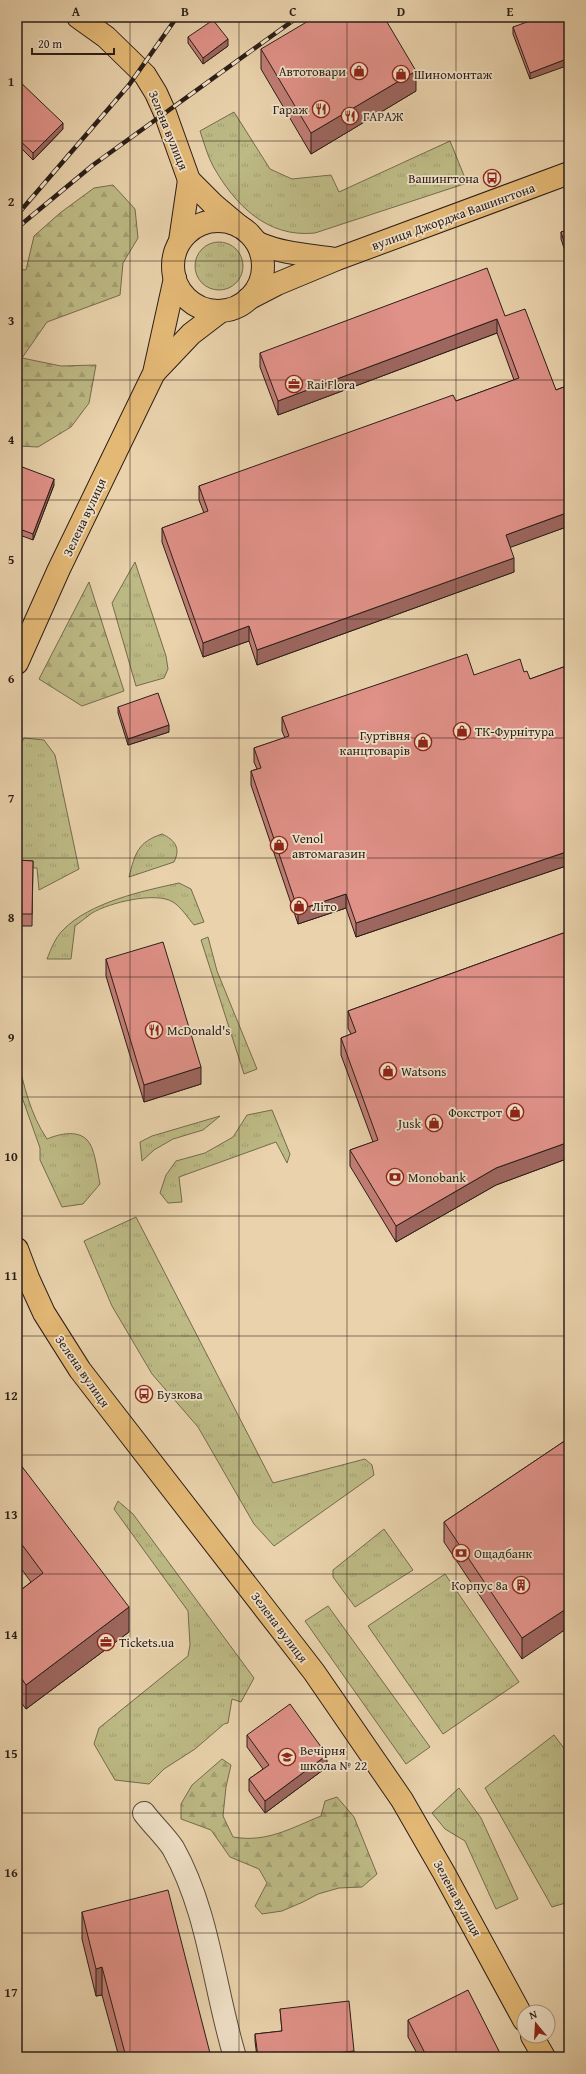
<svg xmlns="http://www.w3.org/2000/svg" width="586" height="2074" font-family="'Gentium Book Plus',serif">
  <style>
    .grass { fill: url(#grass-tufts); stroke: #746c4e }
    .forest { fill: url(#forest-firs); stroke: #746c4e }
    .lines { fill: none; stroke-linecap: round; stroke-linejoin: round }
    .minor-casing { stroke: #5a4b3d; stroke-width: 24 }
    .major-casing { stroke: #2b1e18; stroke-width: 24 }
    .minor { stroke: #f1e2c9; stroke-width: 22 }
    .major { stroke: #e4b976; stroke-width: 22 }
    .rail-casing { stroke: #2b1e18; stroke-width: 4.5 }
    .rail { stroke: #f1e2c9; stroke-width: 3; stroke-dasharray: 9; stroke-linecap: butt }
    .wall { fill: #c17d75; stroke: #2b1e18 }
    .shaded-wall { fill: #9d665f; stroke: #2b1e18 }
    .building { fill: #e09188; stroke: #2b1e18 }
    .grid { fill: none; stroke: #2b1e18; stroke-width: 1; stroke-opacity: 0.55 }
    .labels { text-anchor: middle; stroke-width: 3.5; stroke-linejoin: round; paint-order: stroke }
    .poi-label { font-size: 13px; fill: #2b1e18; stroke: #f1e2c9; text-anchor: start }
    .street-label { font-size: 13px; fill: #2b1e18; stroke: #f1e2c9 }
    .neatline { fill: none; stroke: #2b1e18; stroke-width: 1.5 }
    .grid-label { font-size: 13px; text-anchor: middle; font-weight: bold; fill: #2b1e18 }
  </style>
  <defs>
    <pattern id="grass-tufts" width="24" height="20" patternUnits="userSpaceOnUse"><rect width="24" height="20" fill="#bdba85"/><path d="M3 7l-1-3M5 7V3M7 7l1-3M15 17l-1-3M17 17v-4M19 17l1-3" fill="none" stroke="#a39f72"/></pattern>
    <pattern id="forest-firs" width="22" height="20" patternUnits="userSpaceOnUse"><rect width="22" height="20" fill="#bdba85"/><path d="M5 1l3.5 6h-7zM16 11l3.5 6h-7z" fill="#a39f72"/></pattern>
  </defs>
  <rect width="100%" height="100%" fill="#e9d2ac"/>
  <filter id="stains"><feTurbulence type="fractalNoise" baseFrequency=".005" numOctaves="4"/><feColorMatrix values="0 0 0 0 .2 0 0 0 0 .09 0 0 0 0 .02 0 0 0 .5 -.17"/></filter>
  <radialGradient id="worn" r=".72"><stop offset=".6" stop-color="#630" stop-opacity="0"/><stop offset="1" stop-color="#630" stop-opacity=".3"/></radialGradient>
  <g class="grass">
    <path d="M234 112 270 169 292 179 331 175 339 192 450 141 467 183 315 233C267 238 235 205 213 166 207 155 204 142 200 131Z"/>
    <circle cx="219" cy="266" r="24"/>
    <polygon points="135,562 166,656 168,669 164,678 136,686 112,603"/>
    <polygon points="24,738 44,740 55,755 79,869 39,890 37,868 17,867 17,752"/>
    <path d="M162 834C175 840 181 848 174 862L129 877C135 853 138 842 162 834Z"/>
    <path d="M179 883 191 889 204 922 194 925C188 918 181 907 173 902 155 891 109 903 92 913 86 917 81 922 75 926L71 959H47C51 949 55 938 63 930 90 902 143 891 179 883Z"/>
    <polygon points="208,937 217,971 257,1069 244,1074 201,940"/>
    <path d="M17 1057C24 1085 30 1114 47 1139 59 1134 81 1128 90 1144 95 1152 98 1174 100 1184L83 1204 62 1207 40 1160V1148L17 1083Z"/>
    <polygon points="272,1110 290,1154 287,1163 276,1142 179,1177 182,1202 168,1203 160,1193 166,1175 176,1161 205,1153 233,1137 247,1115"/>
    <polygon points="220,1116 203,1130 173,1139 154,1150 142,1161 140,1142 152,1136"/>
    <polygon points="136,1217 273,1483 365,1459 372,1465 374,1475 274,1546 254,1524 198,1427 152,1374 112,1306 84,1241"/>
    <polygon points="118,1501 133,1514 254,1678 241,1702 232,1699 228,1723 224,1724 195,1749 164,1769 149,1784 115,1780 94,1744 99,1728 188,1656 190,1645 188,1611 114,1509"/>
    <polygon points="384,1529 413,1570 355,1607 333,1577 333,1570"/>
    <polygon points="445,1574 519,1682 443,1734 368,1626"/>
    <polygon points="328,1606 430,1747 406,1764 305,1621"/>
    <polygon points="554,1735 569,1755 569,1902 552,1907 485,1788"/>
    <polygon points="459,1788 481,1818 518,1899 496,1909 465,1841 445,1829 432,1813"/>
  </g>
  <g class="forest">
    <polygon points="113,185 135,209 138,238 123,263 120,295 47,322 22,358 61,366 96,365 89,403 71,427 38,447 17,446 17,269 26,270 34,236 60,213 94,188"/>
    <polygon points="89,582 124,691 82,706 39,679"/>
    <path d="M222 1759 231 1765 226 1787 223 1816 233 1837C267 1843 291 1828 321 1816L325 1801 337 1797 354 1817 377 1874 362 1887 339 1888 318 1894 303 1902 282 1911 262 1914 255 1906 267 1883 259 1869 230 1857 211 1830 181 1819V1804L192 1785Z"/>
  </g>
  <g class="lines">
    <defs>
      <path id="minor" d="M144 1813C153 1825 165 1836 173 1848 209 1912 214 1988 235 2057"/>
      <g id="major">
        <polyline points="78,17 106,37 145,75 156,93 165,113 189,180 214,205 239,226"/>
        <circle cx="218" cy="266" r="45"/>
        <polyline points="180,241 189,180"/>
        <path d="M258 243C283 254 309 255 336 259"/>
        <polyline points="248,299 277,284 337,259 569,173"/>
        <polyline points="155,372 191,334 221,311"/>
        <polyline points="17,663 59,569 154,373 175,278"/>
        <polyline points="17,1249 28,1278 44,1313 80,1370 314,1672 402,1800 444,1873 524,2020"/>
        <polyline points="532,2036 544,2057"/>
      </g>
    </defs>
    <use href="#minor" class="minor-casing"/>
    <use href="#major" class="major-casing"/>
    <use href="#minor" class="minor"/>
    <use href="#major" class="major"/>
    <defs>
      <g id="rail">
        <polyline points="17,215 129,85 177,17"/>
        <polyline points="17,228 93,165 298,17"/>
      </g>
    </defs>
    <use href="#rail" class="rail-casing"/>
    <use href="#rail" class="rail"/>
  </g>
  <g class="wall">
    <polygon points="513,27 569,36 530,79 513,34"/>
    <polygon points="188,37 228,46 203,64 188,43"/>
    <polygon points="261,49 416,91 311,154 261,69"/>
    <polygon points="17,79 63,129 33,160 17,144"/>
    <polygon points="569,230 569,263 561,239 561,232"/>
    <polygon points="505,316 556,390 569,385 569,526 510,547 514,572 257,665 249,641 203,657 162,542 162,528 204,513 199,500 199,486 456,401 514,380 497,333 278,415 260,367 260,353"/>
    <polygon points="17,465 54,485 33,540 17,534"/>
    <polygon points="569,665 569,865 356,937 346,908 298,924 251,785 251,771 257,769 254,762 254,748 285,738 282,731 282,717 474,675 524,672 530,679"/>
    <polygon points="118,707 169,732 128,745 118,713"/>
    <polygon points="17,860 33,861 32,926 17,926"/>
    <polygon points="569,931 569,1158 496,1185 396,1242 350,1166 350,1150 373,1142 341,1055 341,1038 351,1034 348,1028 348,1011"/>
    <polygon points="106,959 201,1084 144,1102 106,976"/>
    <polygon points="569,1438 522,1659 444,1542 444,1522"/>
    <polygon points="17,1460 129,1632 26,1709 17,1697 17,1593 31,1582 17,1563"/>
    <polygon points="247,1735 327,1767 265,1813 249,1791 249,1779 263,1769 247,1747"/>
    <polygon points="82,1912 211,2057 119,2057 102,1995 96,1996 82,1939"/>
    <polygon points="280,2009 354,2051 354,2057 257,2057 255,2041 255,2034 282,2031"/>
    <polygon points="408,2020 502,2057 419,2057 408,2037"/>
  </g>
  <g class="shaded-wall">
    <polygon points="228,39 228,46 203,64 203,58"/>
    <polygon points="569,58 569,65 530,79 530,73"/>
    <polygon points="416,71 416,91 311,154 311,133"/>
    <polygon points="63,123 63,129 33,160 33,153"/>
    <polygon points="497,319 497,333 278,415 278,401"/>
    <polygon points="54,479 54,485 33,540 33,534"/>
    <polygon points="569,512 569,526 506,549 506,535"/>
    <polygon points="514,558 514,572 257,665 257,650"/>
    <polygon points="249,626 249,641 203,657 203,643"/>
    <polygon points="169,725 169,732 128,745 128,739"/>
    <polygon points="569,851 569,865 356,937 356,923"/>
    <polygon points="346,894 346,908 298,924 298,910"/>
    <polygon points="201,1067 201,1084 144,1102 144,1085"/>
    <polygon points="569,1142 569,1158 496,1185 396,1242 396,1226 496,1168"/>
    <polygon points="129,1607 129,1632 26,1709 26,1685"/>
    <polygon points="569,1607 569,1627 522,1659 522,1638"/>
    <polygon points="327,1755 327,1767 265,1813 265,1801"/>
    <polygon points="102,1967 102,1995 96,1996 96,1969"/>
  </g>
  <g class="building">
    <polygon points="315,17 384,17 416,71 311,133 261,49"/>
    <polygon points="541,17 562,17 569,36 569,58 530,73 513,27"/>
    <polygon points="213,20 228,39 203,58 188,37"/>
    <polygon points="17,79 63,123 33,153 17,138"/>
    <polygon points="569,230 569,257 561,232"/>
    <polygon points="487,268 505,316 525,309 556,390 569,385 569,512 506,535 514,558 257,650 249,626 203,643 162,528 208,511 199,486 453,395 456,401 519,378 497,319 278,401 260,353"/>
    <polygon points="17,465 54,479 33,534 17,528"/>
    <polygon points="467,654 474,675 520,659 524,672 527,671 530,679 569,665 569,714 568,714 569,716 569,851 356,923 346,894 298,910 251,771 261,768 254,748 289,736 282,717"/>
    <polygon points="158,693 169,725 128,739 118,707"/>
    <polygon points="17,860 33,861 32,914 17,914"/>
    <polygon points="569,931 569,1142 496,1168 396,1226 350,1150 378,1140 341,1038 356,1032 348,1011"/>
    <polygon points="163,942 201,1067 144,1085 106,959"/>
    <polygon points="569,1438 569,1607 522,1638 444,1522"/>
    <polygon points="17,1460 129,1607 26,1685 17,1672 17,1593 43,1573 17,1538"/>
    <polygon points="290,1704 327,1755 265,1801 249,1779 269,1765 247,1735"/>
    <polygon points="168,1890 211,2057 126,2057 102,1967 96,1969 82,1912"/>
    <polygon points="468,1990 502,2057 427,2057 408,2020"/>
    <polygon points="349,2001 354,2051 302,2057 258,2057 255,2034 282,2031 280,2009"/>
  </g>
  <path class="grid" d="M130 17V2057M239 17V2057M347 17V2057M456 17V2057M17 141H569M17 261H569M17 380H569M17 500H569M17 619H569M17 738H569M17 858H569M17 977H569M17 1097H569M17 1216H569M17 1336H569M17 1455H569M17 1574H569M17 1694H569M17 1813H569M17 1933H569"/>
  <defs>
    <symbol id="shop-ring" viewBox="-11 -11 22 22"><circle r="9.5" fill="#f1e2c9" stroke="#8f2418" stroke-width="1.5"/><path d="M-5-2.5h2.3a2.7 3.5 0 0 1 5.4 0H5L5.5 6h-11ZM-1.5-2.5h3a1.5 2.3 0 0 0-3 0Z" fill="#8f2418"/></symbol>
    <symbol id="restaurant-ring" viewBox="-11 -11 22 22"><circle r="9.5" fill="#f1e2c9" stroke="#8f2418" stroke-width="1.5"/><path d="M-5-6h1v4h1v-4h1v4h1v-4h1v5L-1.5 .5V6h-2V.5L-5-1ZM5-6V6H3V1.5H1.5Q1.5-4 5-6Z" fill="#8f2418"/></symbol>
    <symbol id="bus-ring" viewBox="-11 -11 22 22"><circle r="9.5" fill="#f1e2c9" stroke="#8f2418" stroke-width="1.5"/><path d="M-5-6H5V4H4V6H2V4H-2V6H-4V4H-5ZM-3.5-4V0h7V-4ZM-3.5 1.2v1.5H-2V1.2ZM2 1.2v1.5H3.5V1.2Z" fill="#8f2418"/></symbol>
    <symbol id="office-ring" viewBox="-11 -11 22 22"><circle r="9.5" fill="#f1e2c9" stroke="#8f2418" stroke-width="1.5"/><path d="M-6-3h4V-5.5h4V-3h4V5H-6ZM-1-4.5V-3h2v-1.5ZM-6 0V1H6V0Z" fill="#8f2418"/></symbol>
    <symbol id="bank-ring" viewBox="-11 -11 22 22"><circle r="9.5" fill="#f1e2c9" stroke="#8f2418" stroke-width="1.5"/><path d="M-6-4H6V4H-6ZM0-2.3a2.3 2.3 0 1 0 0 4.6a2.3 2.3 0 1 0 0-4.6Z" fill="#8f2418"/></symbol>
    <symbol id="building-ring" viewBox="-11 -11 22 22"><circle r="9.5" fill="#f1e2c9" stroke="#8f2418" stroke-width="1.5"/><path d="M-4-6H4V6H1V3H-1V6H-4ZM-2.5-4.3h1.7v1.8h-1.7ZM.8-4.3h1.7v1.8H.8ZM-2.5-1h1.7V.8h-1.7ZM.8-1h1.7V.8H.8Z" fill="#8f2418"/></symbol>
    <symbol id="school-ring" viewBox="-11 -11 22 22"><circle r="9.5" fill="#f1e2c9" stroke="#8f2418" stroke-width="1.5"/><path d="M0-5L7-2L0 1L-7-2ZM-4 1L0 2.5L4 1V4Q0 6-4 4Z" fill="#8f2418"/></symbol>
  </defs>
  <g fill-rule="evenodd">
    <use href="#shop-ring" x="349" y="61" width="20" height="20"/>
    <use href="#shop-ring" x="391" y="64" width="20" height="20"/>
    <use href="#restaurant-ring" x="311" y="99" width="20" height="20"/>
    <use href="#restaurant-ring" x="340" y="106" width="20" height="20"/>
    <use href="#bus-ring" x="482" y="168" width="20" height="20"/>
    <use href="#office-ring" x="284" y="374" width="20" height="20"/>
    <use href="#shop-ring" x="452" y="721" width="20" height="20"/>
    <use href="#shop-ring" x="413" y="732" width="20" height="20"/>
    <use href="#shop-ring" x="269" y="835" width="20" height="20"/>
    <use href="#shop-ring" x="289" y="896" width="20" height="20"/>
    <use href="#restaurant-ring" x="144" y="1020" width="20" height="20"/>
    <use href="#shop-ring" x="378" y="1061" width="20" height="20"/>
    <use href="#shop-ring" x="505" y="1102" width="20" height="20"/>
    <use href="#shop-ring" x="424" y="1113" width="20" height="20"/>
    <use href="#bank-ring" x="385" y="1167" width="20" height="20"/>
    <use href="#bus-ring" x="134" y="1384" width="20" height="20"/>
    <use href="#bank-ring" x="451" y="1543" width="20" height="20"/>
    <use href="#building-ring" x="511" y="1575" width="20" height="20"/>
    <use href="#office-ring" x="96" y="1632" width="20" height="20"/>
    <use href="#school-ring" x="277" y="1747" width="20" height="20"/>
  </g>
  <g class="labels">
    <g class="poi-label">
      <text x="346" y="76" text-anchor="end">Автотовари</text>
      <text x="414" y="79">Шиномонтаж</text>
      <text x="308" y="114" text-anchor="end">Гараж</text>
      <text x="363" y="121">ГАРАЖ</text>
      <text x="479" y="183" text-anchor="end">Вашингтона</text>
      <text x="307" y="389">Rai Flora</text>
      <text x="475" y="736">ТК-Фурнітура</text>
      <text x="410" y="740" text-anchor="end">Гуртівня<tspan x="410" dy="15">канцтоварів</tspan></text>
      <text x="292" y="843">Venol<tspan x="292" dy="15">автомагазин</tspan></text>
      <text x="312" y="911">Літо</text>
      <text x="167" y="1035">McDonald's</text>
      <text x="401" y="1076">Watsons</text>
      <text x="502" y="1117" text-anchor="end">Фокстрот</text>
      <text x="421" y="1128" text-anchor="end">Jusk</text>
      <text x="408" y="1182">Monobank</text>
      <text x="157" y="1399">Бузкова</text>
      <text x="474" y="1558">Ощадбанк</text>
      <text x="508" y="1590" text-anchor="end">Корпус 8а</text>
      <text x="119" y="1647">Tickets.ua</text>
      <text x="300" y="1755">Вечірня<tspan x="300" dy="15">школа № 22</tspan></text>
    </g>
    <g class="street-label">
      <text transform="translate(169 130) rotate(68)" y="5">Зелена вулиця</text>
      <text transform="translate(453 216) rotate(-20)" y="5">вулиця Джорджа Вашингтона</text>
      <text transform="translate(84 517) rotate(-65)" y="5">Зелена вулиця</text>
      <text transform="translate(83 1371) rotate(55)" y="5">Зелена вулиця</text>
      <text transform="translate(280 1627) rotate(53)" y="5">Зелена вулиця</text>
      <text transform="translate(458 1898) rotate(61)" y="5">Зелена вулиця</text>
    </g>
  </g>
  <rect width="586" height="2074" fill="none" stroke="#e9d2ac" stroke-width="44"/>
  <g transform="translate(536 2024) rotate(342)"><circle r="19" fill="#f1e2c9" stroke="#a29482"/>
  <path d="M0-3L7 15L0 10L-7 15Z" fill="#8f2418"/>
  <text y="-6" font-size="11" font-weight="bold" text-anchor="middle" fill="#2b1e18">N</text>
  </g>
  <path d="M32 48v6h82v-6" fill="none" stroke="#2b1e18" stroke-width="2"/>
  <text x="38" y="48" font-size="12" fill="#2b1e18" stroke="#f1e2c9" stroke-width="3" paint-order="stroke">20 m</text>
  <rect x="22" y="22" width="542" height="2030" class="neatline"/>
  <g class="grid-label">
    <text x="76" y="16">A</text>
    <text x="185" y="16">B</text>
    <text x="293" y="16">C</text>
    <text x="401" y="16">D</text>
    <text x="510" y="16">E</text>
    <text x="11" y="86">1</text>
    <text x="11" y="206">2</text>
    <text x="11" y="325">3</text>
    <text x="11" y="444">4</text>
    <text x="11" y="564">5</text>
    <text x="11" y="683">6</text>
    <text x="11" y="803">7</text>
    <text x="11" y="922">8</text>
    <text x="11" y="1042">9</text>
    <text x="11" y="1161">10</text>
    <text x="11" y="1280">11</text>
    <text x="11" y="1400">12</text>
    <text x="11" y="1519">13</text>
    <text x="11" y="1639">14</text>
    <text x="11" y="1758">15</text>
    <text x="11" y="1877">16</text>
    <text x="11" y="1997">17</text>
  </g>
  <rect width="100%" height="100%" filter="url(#stains)"/>
  <rect width="100%" height="100%" fill="url(#worn)"/>
</svg>
